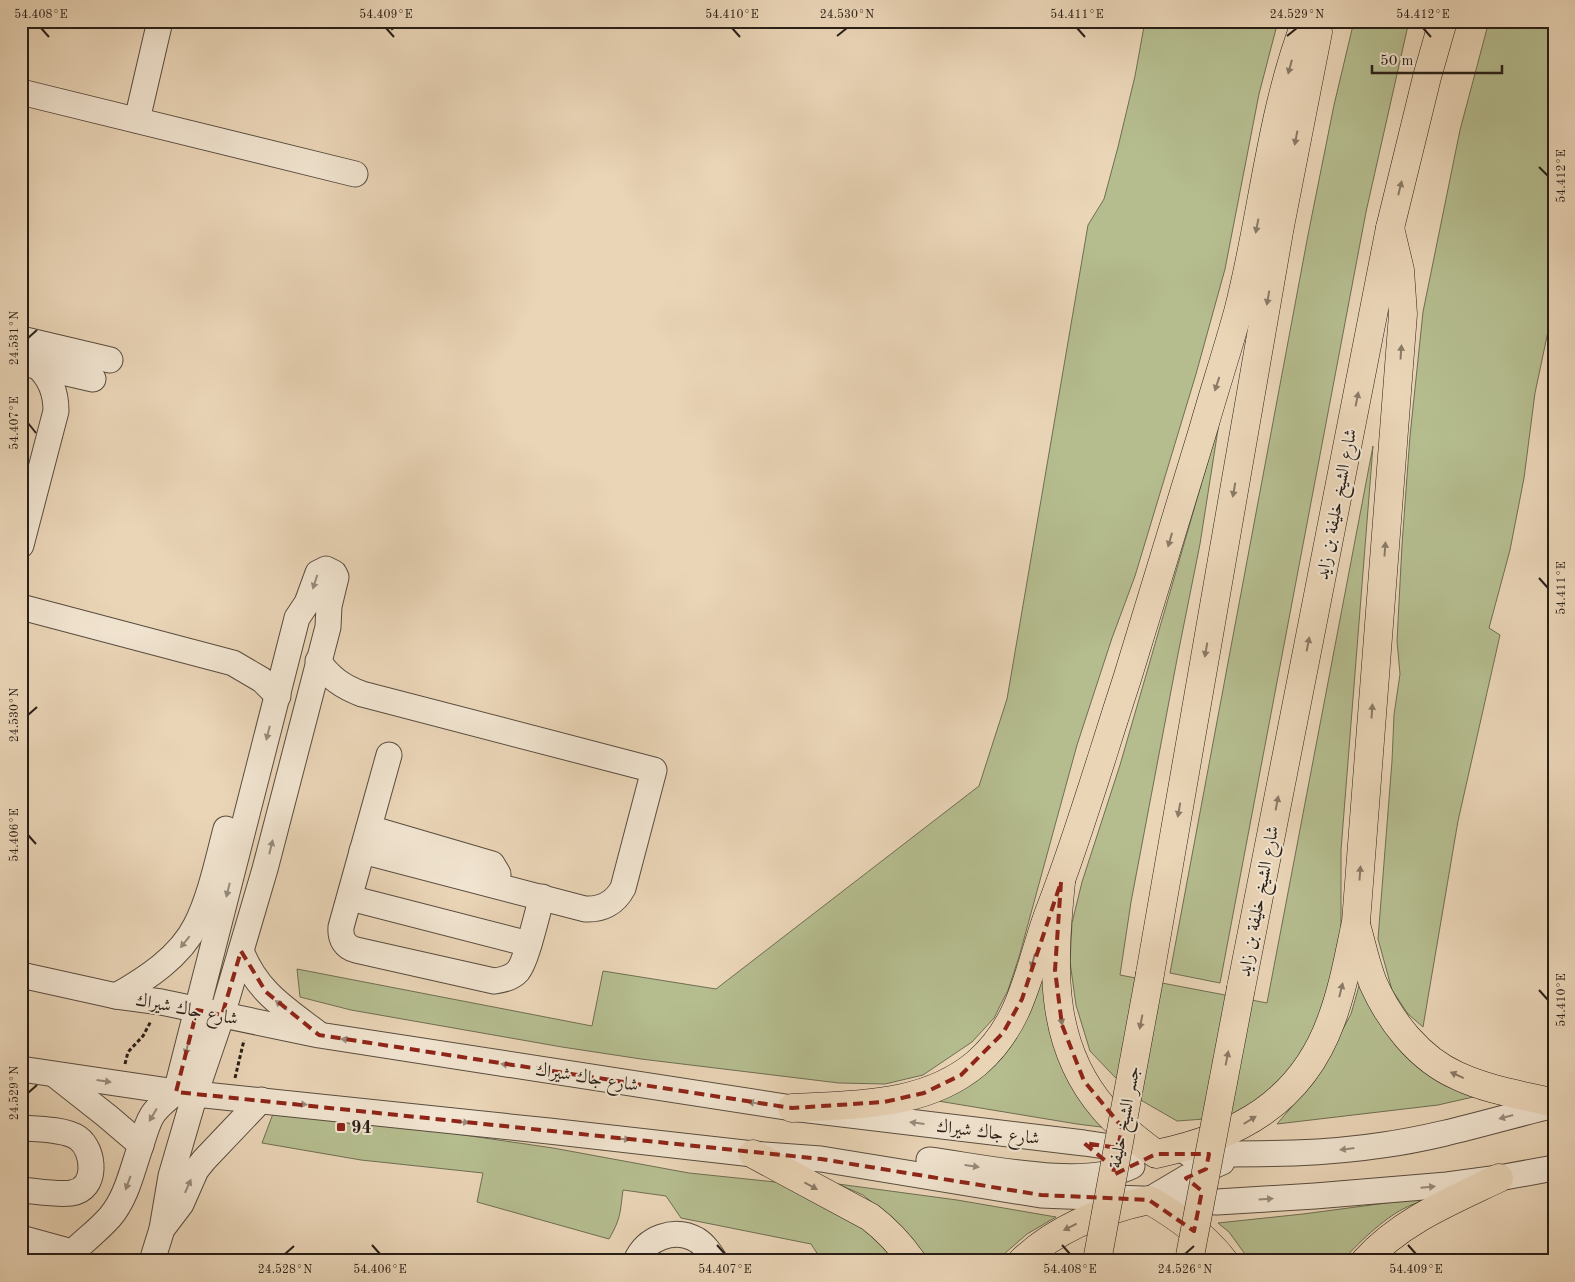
<svg xmlns="http://www.w3.org/2000/svg" width="1575" height="1282" font-family="'Old Standard TT',Amiri,serif">
  <style>
    .green { fill: #b5bd8f; stroke: #6f6e53 }
    .lines { fill: none; stroke-linecap: round; stroke-linejoin: round }
    .minor-casing { stroke: #594c3f; stroke-width: 27 }
    .highway-casing { stroke: #291f17; stroke-width: 29 }
    .path { stroke: #291f17; stroke-width: 3; stroke-dasharray: 4 2.5; stroke-linecap: butt }
    .minor { stroke: #f1e4d0; stroke-width: 25 }
    .highway { stroke: #ead5b7; stroke-width: 28 }
    .highway-bridge-casing { stroke: #291f17; stroke-width: 29; stroke-linecap: butt }
    .highway-bridge { stroke: #ead5b7; stroke-width: 28 }
    .oneway { fill: #8a7a67 }
    .oneway2 { fill: #978b7d }
    .marked { fill: none; stroke: #8f2418; stroke-width: 4; stroke-dasharray: 10 6; stroke-linejoin: round }
    .ticks { fill: none; stroke: #291f17; stroke-width: 2 }
    .poi-dot { fill: #8f2418; stroke: #f1e4d0; stroke-width: 2 }
    .labels { text-anchor: middle; stroke-width: 4; stroke-linejoin: round; paint-order: stroke }
    .street-label { font-size: 18px; fill: #291f17; stroke: #f1e4d0 }
    .poi-label { font-size: 18px; font-weight: bold; fill: #291f17; stroke: #f1e4d0; text-anchor: start }
    .neatline { fill: none; stroke: #291f17; stroke-width: 2 }
    .ticks-label { font-size: 12px; text-anchor: middle; fill: #291f17 }
  </style>
  <rect width="100%" height="100%" fill="#ead5b7"/>
  <filter id="stains"><feTurbulence type="fractalNoise" baseFrequency=".004" numOctaves="4"/><feColorMatrix values="0 0 0 0 .2 0 0 0 0 .09 0 0 0 0 .02 0 0 0 .5 -.17"/></filter>
  <radialGradient id="worn" r=".72"><stop offset=".6" stop-color="#630" stop-opacity="0"/><stop offset="1" stop-color="#630" stop-opacity=".3"/></radialGradient>
  <g class="green">
    <polygon points="1145,21 1278,21 1259,94 1225,269 1196,374 1135,576 1112,638 1077,745 1019,957 1008,990 994,1018 972,1042 923,1075 885,1084 839,1083 641,1059 562,1047 351,1010 300,997 297,969 592,1026 603,971 716,989 979,786 1007,699 1088,225 1104,199 1118,147 1135,76"/>
    <polygon points="1354,21 1409,21 1366,212 1220,983 1170,973 1308,235 1334,105"/>
    <polygon points="1489,21 1554,21 1554,303 1535,393 1524,478 1510,550 1489,628 1500,635 1458,821 1423,1027 1408,1014 1392,990 1378,939 1392,761 1394,715 1400,674 1397,641 1402,545 1410,436 1423,312 1460,130"/>
    <polygon points="1219,423 1200,544 1178,654 1131,902 1120,975 1267,1003 1373,446 1341,850 1341,948 1334,986 1299,1061 1246,1116 1177,1121 1132,1095 1090,1051 1076,1005 1070,962 1072,923 1082,882 1120,765"/>
    <polygon points="1041,968 1109,1128 1077,1124 932,1100 968,1070"/>
    <polygon points="1363,972 1387,1017 1495,1092 1438,1105 1277,1124 1317,1077 1351,1014"/>
    <path d="M274 1111 450 1133 553 1148 689 1173 785 1183 823 1194 905 1261H822L811 1244 681 1218 666 1196 623 1190C620 1213 621 1218 609 1239L477 1202 483 1173 361 1160 262 1143Z"/>
    <polygon points="838,1184 957,1200 1056,1217 1027,1234 996,1261 927,1261 902,1227 863,1195"/>
    <path d="M1432 1197C1422 1201 1412 1204 1403 1209 1385 1218 1355 1245 1343 1261H1250L1229 1232 1218 1223 1303 1214Z"/>
  </g>
  <g class="lines">
    <defs>
      <g id="minor">
        <polyline points="21,92 355,174"/>
        <polyline points="137,120 160,21"/>
        <polyline points="21,339 110,360"/>
        <polyline points="32,365 93,379"/>
        <path d="M21 545 56 411C56 393 51 378 37 366"/>
        <polyline points="21,607 233,663 262,680 278,696"/>
        <path d="M318 661C330 678 343 687 362 694L654 770 623 888C615 903 602 910 585 909L362 851"/>
        <path d="M389 755 341 927C340 939 345 947 356 950L494 981C503 980 512 978 518 971 527 960 537 913 542 897"/>
        <polyline points="369,828 492,864 498,874 496,885"/>
        <polyline points="350,898 529,944"/>
        <path d="M241 951C257 991 283 1007 316 1032"/>
        <polyline points="21,975 116,996 161,1002 319,1035 792,1108 1084,1143 1139,1151"/>
        <path d="M116 996C146 979 180 957 196 925 210 898 218 859 226 829"/>
        <polyline points="21,1069 176,1092 549,1131 753,1154 821,1159 1041,1195 1217,1202 1315,1196 1447,1185 1499,1178 1554,1168"/>
        <path d="M55 1075 107 1116 141 1145C132 1170 127 1197 110 1217 96 1233 78 1245 64 1261"/>
        <path d="M21 1128C37 1129 65 1129 78 1138 95 1150 98 1190 71 1193 58 1195 35 1191 21 1190"/>
        <path d="M141 1145C150 1115 151 1112 176 1092L297 618 307 603 318 573 326 569 334 573 336 577 329 606 328 627 265 869 222 1015 195 1094 171 1176 162 1229"/>
        <path d="M1189 1154C1254 1154 1318 1155 1383 1145 1441 1137 1497 1119 1554 1105"/>
        <path d="M929 1160C984 1167 1083 1190 1132 1166"/>
        <polyline points="1149,1200 1186,1178 1222,1162"/>
        <polyline points="21,1238 72,1252"/>
        <polyline points="152,1261 162,1229 181,1204 196,1170 204,1160 261,1100"/>
        <path d="M636 1261C646 1238 674 1227 697 1240 705 1245 710 1253 715 1261"/>
      </g>
      <g id="highway">
        <path d="M1061 882C1053 963 1047 1043 1104 1109 1119 1126 1137 1140 1156 1154 1237 1137 1301 1103 1331 1021 1343 989 1349 955 1356 922L1403 314 1400 270 1390 228"/>
        <path d="M1357 928C1362 946 1366 965 1373 983 1390 1021 1419 1059 1458 1076 1488 1090 1522 1095 1554 1103"/>
        <polyline points="1150,974 1280,226 1318,32"/>
        <polyline points="1241,988 1390,228 1427,77 1443,21"/>
        <path d="M792 1108C856 1104 925 1107 977 1063 1026 1020 1029 963 1051 907 1080 832 1102 755 1127 679 1153 596 1178 513 1203 430 1214 391 1227 352 1238 312 1263 216 1270 114 1306 21"/>
        <path d="M753 1154 870 1217C887 1230 900 1244 912 1261"/>
        <path d="M1022 1261C1057 1228 1102 1210 1149 1200 1177 1216 1204 1235 1224 1261"/>
        <path d="M1365 1261C1401 1221 1451 1201 1499 1178"/>
      </g>
    </defs>
    <use href="#minor" class="minor-casing"/>
    <use href="#highway" class="highway-casing"/>
    <g class="path">
      <polyline points="387,21 394,31"/>
      <polyline points="125,1064 128,1052 143,1036 151,1021"/>
      <polyline points="235,1078 244,1040"/>
    </g>
    <use href="#minor" class="minor"/>
    <use href="#highway" class="highway"/>
    <defs>
      <g id="highway-bridge">
        <polyline points="1097,1261 1150,974"/>
        <polyline points="1189,1261 1241,988"/>
      </g>
    </defs>
    <use href="#highway-bridge" class="highway-bridge-casing"/>
    <use href="#highway-bridge" class="highway-bridge"/>
  </g>
  <defs><path id="oneway-solid" d="M-6-.8H1V-3.2L6.5 0L1 3.2V.8H-6Z" transform="scale(1.25)"/></defs>
  <g class="oneway">
    <use href="#oneway-solid" transform="translate(1290 67) rotate(105)"/>
    <use href="#oneway-solid" transform="translate(1296 138) rotate(101)"/>
    <use href="#oneway-solid" transform="translate(1400 188) rotate(-76)"/>
    <use href="#oneway-solid" transform="translate(1257 226) rotate(101)"/>
    <use href="#oneway-solid" transform="translate(1268 298) rotate(100)"/>
    <use href="#oneway-solid" transform="translate(1401 352) rotate(-86)"/>
    <use href="#oneway-solid" transform="translate(1217 384) rotate(108)"/>
    <use href="#oneway-solid" transform="translate(1357 399) rotate(-79)"/>
    <use href="#oneway-solid" transform="translate(1234 490) rotate(100)"/>
    <use href="#oneway-solid" transform="translate(1170 540) rotate(106)"/>
    <use href="#oneway-solid" transform="translate(1385 549) rotate(-86)"/>
    <use href="#oneway-solid" transform="translate(1308 644) rotate(-79)"/>
    <use href="#oneway-solid" transform="translate(1206 650) rotate(100)"/>
    <use href="#oneway-solid" transform="translate(1372 711) rotate(-86)"/>
    <use href="#oneway-solid" transform="translate(1277 803) rotate(-79)"/>
    <use href="#oneway-solid" transform="translate(1179 810) rotate(100)"/>
    <use href="#oneway-solid" transform="translate(1360 873) rotate(-86)"/>
    <use href="#oneway-solid" transform="translate(1033 961) rotate(105)"/>
    <use href="#oneway-solid" transform="translate(1341 990) rotate(-76)"/>
    <use href="#oneway-solid" transform="translate(1061 1018) rotate(80)"/>
    <use href="#oneway-solid" transform="translate(1141 1022) rotate(101)"/>
    <use href="#oneway-solid" transform="translate(1227 1058) rotate(-79)"/>
    <use href="#oneway-solid" transform="translate(1457 1075) rotate(-156)"/>
    <use href="#oneway-solid" transform="translate(1250 1120) rotate(-32)"/>
    <use href="#oneway-solid" transform="translate(811 1186) rotate(29)"/>
    <use href="#oneway-solid" transform="translate(1070 1227) rotate(153)"/>
  </g>
  <g class="oneway2">
    <use href="#oneway-solid" transform="translate(315 582) rotate(108)"/>
    <use href="#oneway-solid" transform="translate(268 733) rotate(104)"/>
    <use href="#oneway-solid" transform="translate(271 847) rotate(-76)"/>
    <use href="#oneway-solid" transform="translate(228 890) rotate(104)"/>
    <use href="#oneway-solid" transform="translate(185 942) rotate(129)"/>
    <use href="#oneway-solid" transform="translate(281 1005) rotate(-142)"/>
    <use href="#oneway-solid" transform="translate(348 1040) rotate(-171)"/>
    <use href="#oneway-solid" transform="translate(187 1048) rotate(104)"/>
    <use href="#oneway-solid" transform="translate(508 1065) rotate(-171)"/>
    <use href="#oneway-solid" transform="translate(104 1081) rotate(8)"/>
    <use href="#oneway-solid" transform="translate(755 1103) rotate(-171)"/>
    <use href="#oneway-solid" transform="translate(300 1104) rotate(6)"/>
    <use href="#oneway-solid" transform="translate(153 1115) rotate(121)"/>
    <use href="#oneway-solid" transform="translate(1506 1117) rotate(165)"/>
    <use href="#oneway-solid" transform="translate(462 1122) rotate(6)"/>
    <use href="#oneway-solid" transform="translate(917 1123) rotate(-173)"/>
    <use href="#oneway-solid" transform="translate(623 1139) rotate(6)"/>
    <use href="#oneway-solid" transform="translate(1347 1149) rotate(173)"/>
    <use href="#oneway-solid" transform="translate(972 1166) rotate(8)"/>
    <use href="#oneway-solid" transform="translate(128 1183) rotate(110)"/>
    <use href="#oneway-solid" transform="translate(188 1186) rotate(-66)"/>
    <use href="#oneway-solid" transform="translate(1428 1187) rotate(-5)"/>
    <use href="#oneway-solid" transform="translate(1266 1199) rotate(-4)"/>
  </g>
  <path class="marked" d="M1061 882 1055 970 1062 1025 1084 1081 1122 1127 1118 1148 1084 1143 1114 1168 1113 1175 1156 1154H1209L1206 1169 1186 1178 1202 1191 1194 1231 1149 1200 1041 1195 821 1159 176 1092 197 1010 222 1015 241 951 266 992 319 1035 792 1108 884 1102 924 1093 961 1075 1003 1033 1022 999Z"/>
  <path class="ticks" d="M41 28 49 37M386 28 394 37M732 28 740 37M1077 28 1085 37M1423 28 1431 37M837 36 847 28M1287 36 1297 28M1539 167 1548 176M28 338 37 330M28 423 36 433M1539 578 1548 588M28 715 37 707M28 835 36 844M1539 990 1548 1000M28 1093 37 1085M372 1245 380 1254M717 1245 725 1254M1062 1245 1070 1254M1408 1245 1416 1254M285 1254 294 1246M1185 1254 1194 1246"/>
  <rect class="poi-dot" x="336" y="1122" width="10" height="10" rx="2.5"/>
  <g class="labels">
    <g class="street-label">
      <text transform="translate(1336 504) rotate(-79)" y="6">شارع الشيخ خليفة بن زايد</text>
      <text transform="translate(1258 901) rotate(-79)" y="6">شارع الشيخ خليفة بن زايد</text>
      <text transform="translate(187 1009) rotate(11)" y="6">شارع جاك شيراك</text>
      <text transform="translate(587 1077) rotate(9)" y="6">شارع جاك شيراك</text>
      <text transform="translate(1124 1117) rotate(-79)" y="6">جسر الشيخ خليفة</text>
      <text transform="translate(988 1132) rotate(7)" y="6">شارع جاك شيراك</text>
    </g>
    <g class="poi-label">
      <text x="351" y="1133">94</text>
    </g>
  </g>
  <rect width="1575" height="1282" fill="none" stroke="#ead5b7" stroke-width="55"/>
  <path d="M1372 65v8h130v-8" fill="none" stroke="#291f17" stroke-width="2.5"/>
  <text x="1380" y="65" font-size="15" fill="#291f17" stroke="#f1e4d0" stroke-width="4" paint-order="stroke">50 m</text>
  <rect x="28" y="28" width="1520" height="1226" class="neatline"/>
  <g class="ticks-label">
    <text x="41" y="18">54.408°E</text>
    <text x="386" y="18">54.409°E</text>
    <text x="732" y="18">54.410°E</text>
    <text x="847" y="18">24.530°N</text>
    <text x="1077" y="18">54.411°E</text>
    <text x="1297" y="18">24.529°N</text>
    <text x="1423" y="18">54.412°E</text>
    <text transform="translate(1561 176) rotate(-90)" y="4">54.412°E</text>
    <text transform="translate(14 338) rotate(-90)" y="4">24.531°N</text>
    <text transform="translate(14 423) rotate(-90)" y="4">54.407°E</text>
    <text transform="translate(1561 588) rotate(-90)" y="4">54.411°E</text>
    <text transform="translate(14 715) rotate(-90)" y="4">24.530°N</text>
    <text transform="translate(14 835) rotate(-90)" y="4">54.406°E</text>
    <text transform="translate(1561 1000) rotate(-90)" y="4">54.410°E</text>
    <text transform="translate(14 1093) rotate(-90)" y="4">24.529°N</text>
    <text x="285" y="1273">24.528°N</text>
    <text x="380" y="1273">54.406°E</text>
    <text x="725" y="1273">54.407°E</text>
    <text x="1070" y="1273">54.408°E</text>
    <text x="1185" y="1273">24.526°N</text>
    <text x="1416" y="1273">54.409°E</text>
  </g>
  <rect width="100%" height="100%" filter="url(#stains)"/>
  <rect width="100%" height="100%" fill="url(#worn)"/>
</svg>
